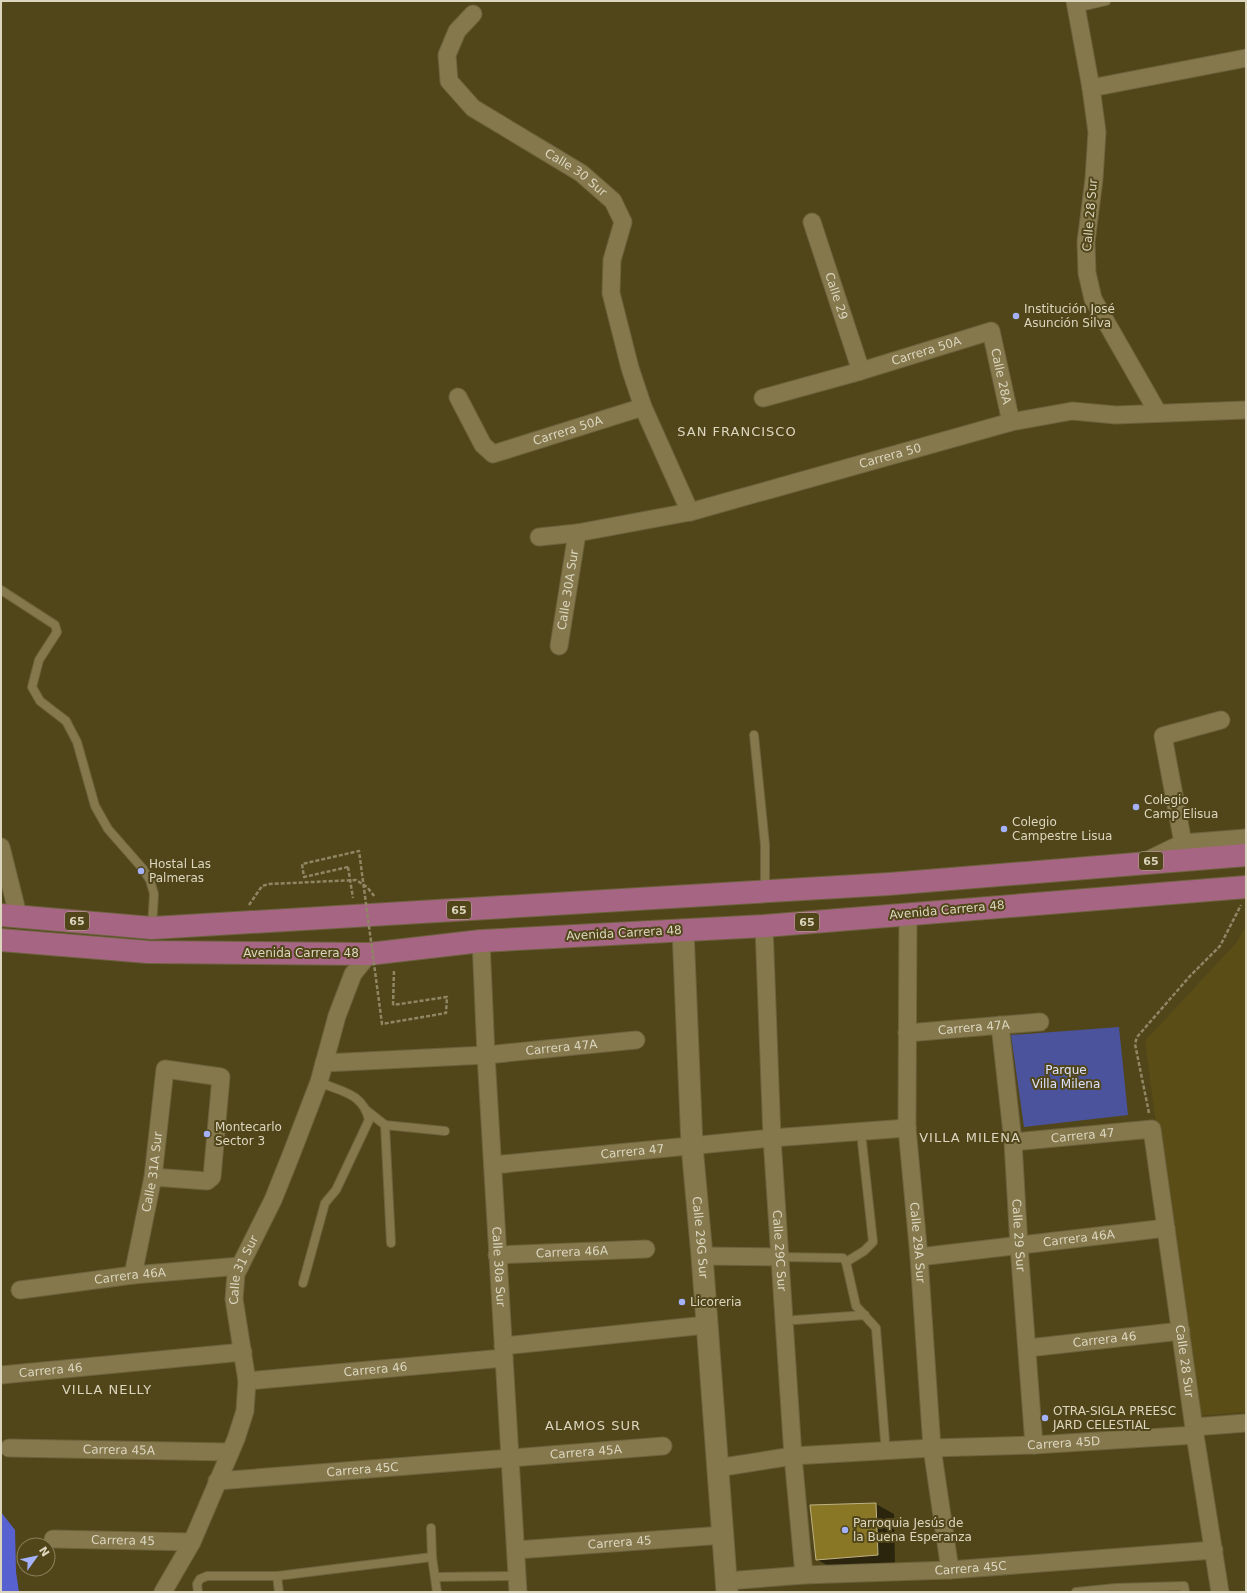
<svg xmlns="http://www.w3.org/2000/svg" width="1247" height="1593" font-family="'DejaVu Sans',sans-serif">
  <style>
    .built { fill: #5a4d16 }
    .green { fill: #4a539b }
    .forest { fill: #5861d0 }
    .shadow { fill: #0007 }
    .building { fill: #8a7726; stroke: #beb284 }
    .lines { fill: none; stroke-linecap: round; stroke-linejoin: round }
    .service-casing { stroke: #6c623d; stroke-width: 10 }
    .minor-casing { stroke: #6c623d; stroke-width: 19 }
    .tertiary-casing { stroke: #6c623d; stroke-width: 23 }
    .primary-casing { stroke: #6c623d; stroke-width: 24 }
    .path { stroke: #8f8664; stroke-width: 2.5; stroke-dasharray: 4 2; stroke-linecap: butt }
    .service { stroke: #84784c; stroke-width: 8 }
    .minor { stroke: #84784c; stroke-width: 17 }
    .tertiary { stroke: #84784c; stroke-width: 21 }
    .primary { stroke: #a76584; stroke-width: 22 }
    .path-bridge { stroke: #8f8664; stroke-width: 2.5; stroke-dasharray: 4 2; stroke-linecap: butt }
    .poi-dot { fill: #a4b2fc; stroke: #51461a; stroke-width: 1.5 }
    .labels { text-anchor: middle; stroke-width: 4; stroke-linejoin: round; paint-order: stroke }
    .shield { fill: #51461a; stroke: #b2ab8e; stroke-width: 1 }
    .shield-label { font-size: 11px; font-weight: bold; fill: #dcd6bf }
    .street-label { font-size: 12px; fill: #dcd6bf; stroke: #51461a }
    .poi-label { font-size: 12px; fill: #dcd6bf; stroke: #51461a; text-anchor: start }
    .park-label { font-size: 12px; fill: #dbe1fe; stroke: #51461a }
    .neighbourhood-label { font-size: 13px; letter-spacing: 1px; fill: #dcd6bf; stroke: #51461a }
  </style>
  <rect width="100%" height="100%" fill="#51461a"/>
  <polygon class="built" points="1246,926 1246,1412 1195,1416 1145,1041 1236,943"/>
  <polygon class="green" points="1119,1027 1128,1115 1024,1127 1011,1035"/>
  <polygon class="forest" points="1,1512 15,1530 16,1572 19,1592 1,1592"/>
  <polygon class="shadow" points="876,1504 894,1514 895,1564 834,1569 816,1559 811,1506"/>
  <polygon class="building" points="876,1503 878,1555 816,1560 810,1505"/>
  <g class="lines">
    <defs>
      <g id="service">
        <polyline points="1076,8 1106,1"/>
        <polyline points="1,590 55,625 57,632 39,660 32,687 40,701 66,721 77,742 95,806 108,829 143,869 150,880 154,894 152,927"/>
        <polyline points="754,735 765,845 765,890"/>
        <polyline points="366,1110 385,1125 391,1243"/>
        <polyline points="385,1125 445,1131"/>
        <polyline points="781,1257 843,1258 846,1262 856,1306 876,1328 885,1441"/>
        <polyline points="846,1262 864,1251 873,1242 862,1142"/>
        <path d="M303 1283 325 1203 336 1190 369 1120C363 1093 342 1092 319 1082"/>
        <polyline points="795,1320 865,1315"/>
        <polyline points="431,1528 432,1557 437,1592"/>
        <polyline points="277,1576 279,1592"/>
        <polyline points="436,1577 517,1576"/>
        <polyline points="198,1592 197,1584 200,1579 207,1576 277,1576 432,1557"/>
        <polyline points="1076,1592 1116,1588 1184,1586 1185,1592"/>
      </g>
      <g id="minor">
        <polyline points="1075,1 1091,88 1097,132 1094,179 1086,242 1087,273 1093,299 1158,413"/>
        <path id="s1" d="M473 14 457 31 447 55 449 81 473 108 581 173 613 201 623 222 612 260 611 293 630 368 643 407 690 512"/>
        <polyline points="1091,88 1246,58"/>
        <path id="s2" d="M812 222 861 371"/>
        <path id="s3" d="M458 397 483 445 493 454 643 407"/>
        <path id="s4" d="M763 398 861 371 991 331 1011 422"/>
        <path id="s5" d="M539 537 577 533 690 512 1011 422 1072 411 1116 415 1246 410"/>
        <path id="s6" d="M559 646 577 533"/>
        <polyline points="1183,843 1163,736 1221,720"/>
        <polyline points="1,847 18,915"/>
        <polyline points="1148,860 1183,843 1246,838"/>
        <path id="s7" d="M908 913 907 1128 919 1257 932 1448 950 1570"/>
        <path id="s8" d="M764 926 772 1138 793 1456 804 1575"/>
        <path id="s9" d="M481 941 486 1055 518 1592"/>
        <path id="s10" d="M1000 1025 1013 1142 1019 1246 1034 1445"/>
        <path id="s11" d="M907 1033 1040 1022"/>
        <path id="s12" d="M324 1063 486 1055 636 1040"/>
        <path id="s13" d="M1013 1142 1152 1129 1195 1435 1220 1592"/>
        <path id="s14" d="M493 1165 772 1138 907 1128"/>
        <path id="s15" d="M497 1255 646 1249"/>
        <polyline points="702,1256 781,1257"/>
        <path id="s16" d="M919 1257 1166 1228"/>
        <path id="s17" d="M133 1275 153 1177 165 1069 221 1077 212 1177 207 1181 153 1177"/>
        <path id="s18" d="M20 1290 133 1275 240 1266"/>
        <polyline points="503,1346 706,1325"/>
        <path id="s19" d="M1028 1348 1181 1331"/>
        <path id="s20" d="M1 1375 243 1352"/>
        <path id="s21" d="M247 1381 504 1358"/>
        <polyline points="1194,1427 1246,1423"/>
        <path id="s22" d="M9 1448 229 1452"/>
        <path id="s23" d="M717 1468 793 1456 932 1448 1034 1445 1195 1435"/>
        <path id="s24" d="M217 1481 663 1446"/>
        <path id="s25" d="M53 1539 192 1542"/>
        <path id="s26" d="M516 1550 724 1535"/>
        <path id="s27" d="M727 1581 804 1575 950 1570 1214 1550"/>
        <path id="s28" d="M163 1592 192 1542 236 1439 245 1411 247 1381 234 1299 236 1274 273 1200 291 1155 319 1082 337 1016 353 974 369 954"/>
      </g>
      <g id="tertiary">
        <path id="s29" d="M683 930 692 1146 702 1256 727 1592"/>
      </g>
      <g id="primary">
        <polyline points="1,915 152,928 889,884 1246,855"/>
        <polyline points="1,940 148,952 369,954 481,941 764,926 1246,887"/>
      </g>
    </defs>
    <use href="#service" class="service-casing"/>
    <use href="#minor" class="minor-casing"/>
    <use href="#tertiary" class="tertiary-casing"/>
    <use href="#primary" class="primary-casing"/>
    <g class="path">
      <polyline points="348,867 353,898"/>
      <polyline points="249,905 262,886 269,884 356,880 367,887 375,897"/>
      <polyline points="393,1005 394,970"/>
      <polyline points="1149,1113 1135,1044 1137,1037 1190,976 1220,946 1241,905"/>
    </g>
    <use href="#service" class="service"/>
    <use href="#minor" class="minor"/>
    <use href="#tertiary" class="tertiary"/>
    <use href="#primary" class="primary"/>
    <polyline class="path-bridge" points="348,867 304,877 302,864 359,851 382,1024 446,1013 447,997 393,1005"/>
  </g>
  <g class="poi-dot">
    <circle cx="1016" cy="316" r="4"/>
    <circle cx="1136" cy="807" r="4"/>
    <circle cx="1004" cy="829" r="4"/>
    <circle cx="141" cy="871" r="4"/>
    <circle cx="207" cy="1134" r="4"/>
    <circle cx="682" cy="1302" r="4"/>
    <circle cx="1045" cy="1418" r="4"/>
    <circle cx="845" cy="1530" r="4"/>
  </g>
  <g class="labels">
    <g class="shield">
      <rect x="1139" y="852" width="24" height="18" rx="3"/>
      <rect x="447" y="901" width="24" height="18" rx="3"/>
      <rect x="65" y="912" width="24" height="18" rx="3"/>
      <rect x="795" y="913" width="24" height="18" rx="3"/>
    </g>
    <g class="shield-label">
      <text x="1151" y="865">65</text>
      <text x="459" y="914">65</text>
      <text x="77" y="925">65</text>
      <text x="807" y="926">65</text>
    </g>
    <g class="street-label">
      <text dy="4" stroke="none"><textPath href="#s1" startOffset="233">Calle 30 Sur</textPath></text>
      <text transform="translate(1090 215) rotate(-85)" y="4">Calle 28 Sur</text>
      <text dy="4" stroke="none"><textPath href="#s2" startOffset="78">Calle 29</textPath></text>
      <text dy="4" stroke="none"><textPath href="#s4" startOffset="170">Carrera 50A</textPath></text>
      <text dy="4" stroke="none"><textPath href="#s4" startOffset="284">Calle 28A</textPath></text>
      <text dy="4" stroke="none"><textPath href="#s3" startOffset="146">Carrera 50A</textPath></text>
      <text dy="4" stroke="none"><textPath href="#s5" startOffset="361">Carrera 50</textPath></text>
      <text dy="4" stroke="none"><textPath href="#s6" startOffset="57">Calle 30A Sur</textPath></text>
      <text transform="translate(947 910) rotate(-5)" y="4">Avenida Carrera 48</text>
      <text transform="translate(624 933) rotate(-3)" y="4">Avenida Carrera 48</text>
      <text x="301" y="957">Avenida Carrera 48</text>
      <text dy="4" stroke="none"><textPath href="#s11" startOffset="67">Carrera 47A</textPath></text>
      <text dy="4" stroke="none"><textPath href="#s12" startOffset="238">Carrera 47A</textPath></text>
      <text dy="4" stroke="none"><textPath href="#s13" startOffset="70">Carrera 47</textPath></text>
      <text dy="4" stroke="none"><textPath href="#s14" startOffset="140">Carrera 47</textPath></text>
      <text dy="4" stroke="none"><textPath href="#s17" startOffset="105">Calle 31A Sur</textPath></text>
      <text dy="4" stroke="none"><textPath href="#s10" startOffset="211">Calle 29 Sur</textPath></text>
      <text dy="4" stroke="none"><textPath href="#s29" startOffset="308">Calle 29G Sur</textPath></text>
      <text dy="4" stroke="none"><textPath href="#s16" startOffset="161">Carrera 46A</textPath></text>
      <text dy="4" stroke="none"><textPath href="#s7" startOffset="330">Calle 29A Sur</textPath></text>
      <text dy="4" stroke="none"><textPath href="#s8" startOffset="325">Calle 29C Sur</textPath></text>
      <text dy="4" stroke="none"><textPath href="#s15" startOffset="75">Carrera 46A</textPath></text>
      <text dy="4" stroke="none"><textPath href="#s9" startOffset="326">Calle 30a Sur</textPath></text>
      <text dy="4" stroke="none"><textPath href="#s28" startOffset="343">Calle 31 Sur</textPath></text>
      <text dy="4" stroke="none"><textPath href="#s18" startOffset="111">Carrera 46A</textPath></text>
      <text dy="4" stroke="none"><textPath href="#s19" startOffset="77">Carrera 46</textPath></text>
      <text dy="4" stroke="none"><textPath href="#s13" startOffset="374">Calle 28 Sur</textPath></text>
      <text dy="4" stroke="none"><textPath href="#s20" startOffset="50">Carrera 46</textPath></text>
      <text dy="4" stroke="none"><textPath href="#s21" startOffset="129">Carrera 46</textPath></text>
      <text dy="4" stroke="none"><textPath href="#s23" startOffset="348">Carrera 45D</textPath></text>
      <text dy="4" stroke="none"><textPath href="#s22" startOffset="110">Carrera 45A</textPath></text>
      <text dy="4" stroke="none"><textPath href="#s24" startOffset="370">Carrera 45A</textPath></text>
      <text dy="4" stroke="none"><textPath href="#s24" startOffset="146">Carrera 45C</textPath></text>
      <text dy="4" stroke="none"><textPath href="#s25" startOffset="70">Carrera 45</textPath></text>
      <text dy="4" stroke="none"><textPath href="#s26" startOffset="104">Carrera 45</textPath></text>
      <text dy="4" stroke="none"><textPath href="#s27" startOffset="244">Carrera 45C</textPath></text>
    </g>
    <g class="poi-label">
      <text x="1024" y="313">Institución José<tspan x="1024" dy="14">Asunción Silva</tspan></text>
      <text x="1144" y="804">Colegio<tspan x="1144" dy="14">Camp Elisua</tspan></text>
      <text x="1012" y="826">Colegio<tspan x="1012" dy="14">Campestre Lisua</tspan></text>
      <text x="149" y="868">Hostal Las<tspan x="149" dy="14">Palmeras</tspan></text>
      <text x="215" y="1131">Montecarlo<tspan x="215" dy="14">Sector 3</tspan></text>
      <text x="690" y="1306">Licoreria</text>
      <text x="1053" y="1415">OTRA-SIGLA PREESC<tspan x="1053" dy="14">JARD CELESTIAL</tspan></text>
      <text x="853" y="1527">Parroquia Jesús de<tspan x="853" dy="14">la Buena Esperanza</tspan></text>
    </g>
    <g class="park-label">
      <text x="1066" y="1074">Parque<tspan x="1066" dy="14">Villa Milena</tspan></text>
    </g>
    <g class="neighbourhood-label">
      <text x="737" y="436">SAN FRANCISCO</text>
      <text x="970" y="1142">VILLA MILENA</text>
      <text x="107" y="1394">VILLA NELLY</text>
      <text x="593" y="1430">ALAMOS SUR</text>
    </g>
  </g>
  <rect width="1247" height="1593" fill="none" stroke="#dcd6bf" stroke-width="4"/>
  <g transform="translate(36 1557) rotate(57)"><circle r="19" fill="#51461a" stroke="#89805c"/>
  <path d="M0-3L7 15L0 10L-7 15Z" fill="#a4b2fc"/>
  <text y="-6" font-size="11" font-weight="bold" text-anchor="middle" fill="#dcd6bf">N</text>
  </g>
</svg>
